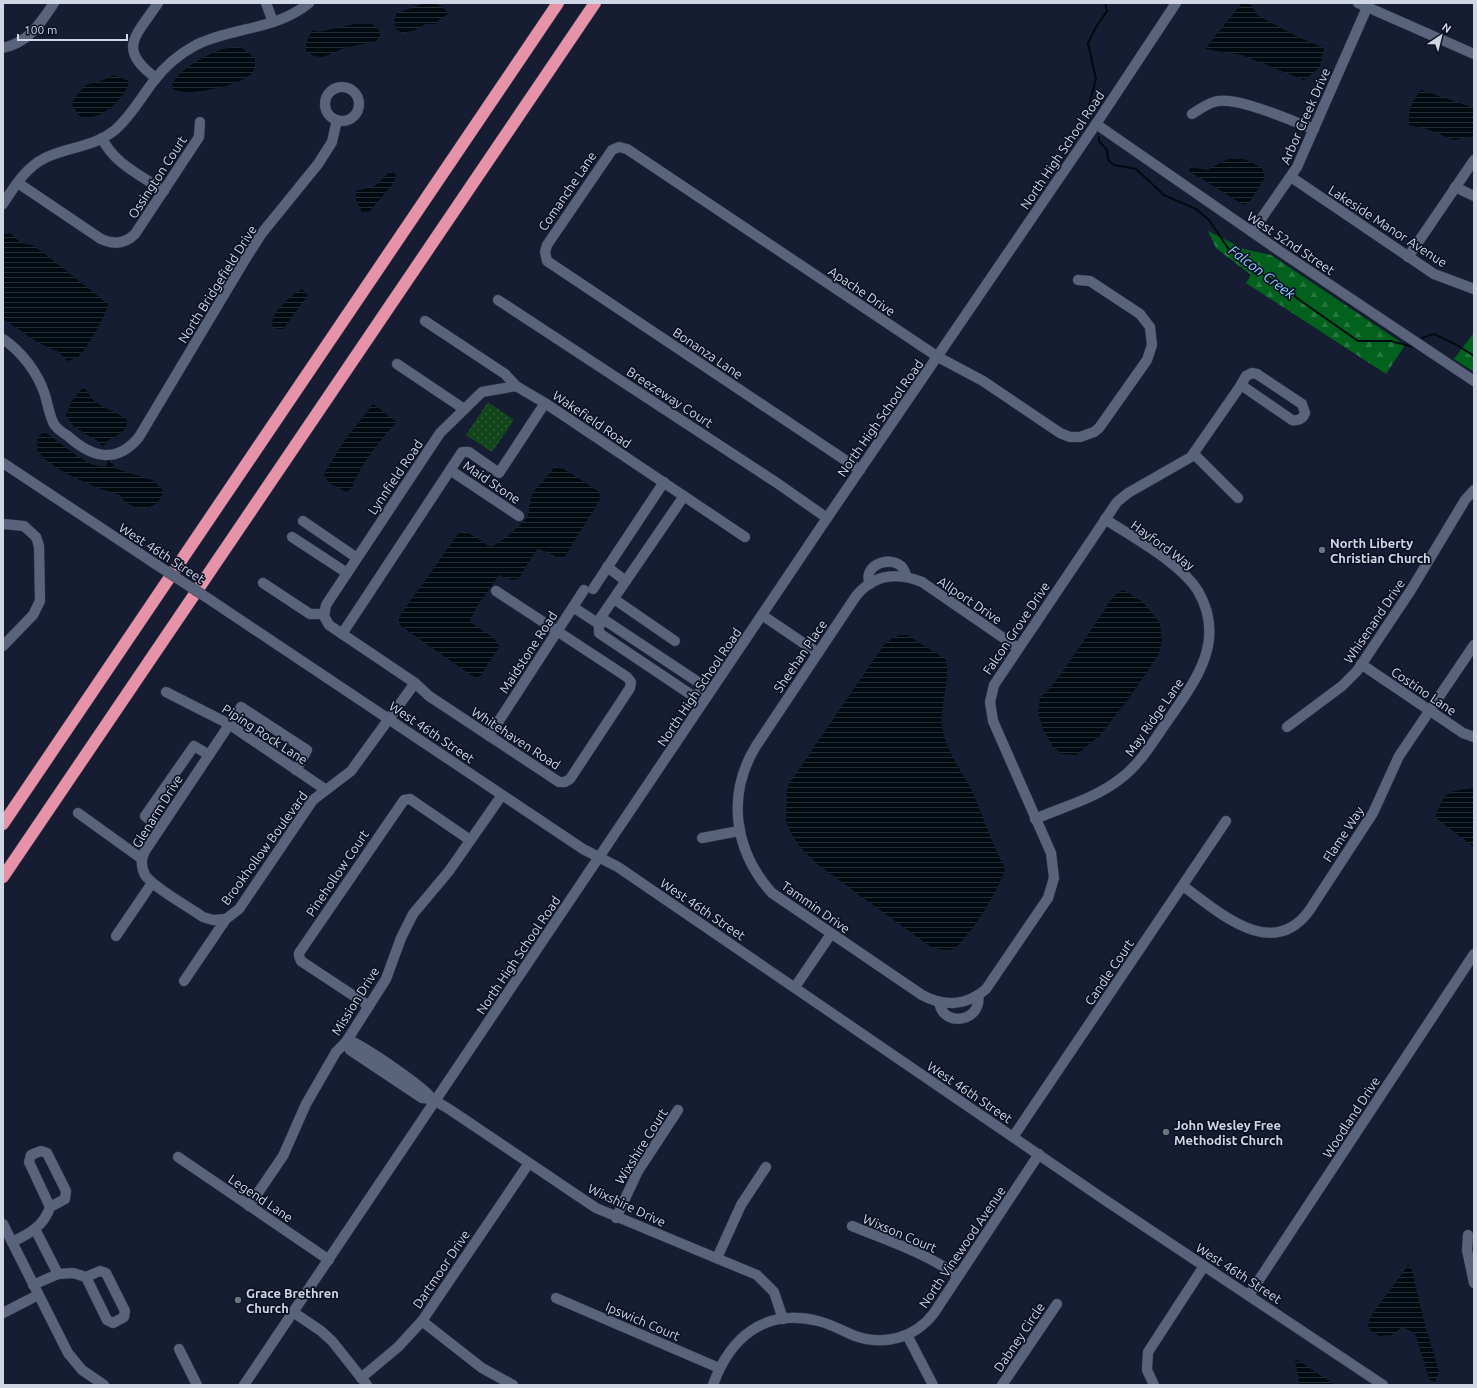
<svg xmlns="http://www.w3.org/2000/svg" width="1477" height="1388" viewBox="0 0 1477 1388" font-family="Ubuntu,sans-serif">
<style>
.forest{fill:url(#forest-firs)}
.park{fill:url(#park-dots)}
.water{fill:url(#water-rules)}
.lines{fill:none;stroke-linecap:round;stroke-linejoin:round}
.stream{stroke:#010a11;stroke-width:2}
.minor-casing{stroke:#343849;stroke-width:11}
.highway-casing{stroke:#343849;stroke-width:13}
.minor{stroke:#5a637c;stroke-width:10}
.highway{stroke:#e693aa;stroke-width:12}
.minor-bridge-casing{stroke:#343849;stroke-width:11;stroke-linecap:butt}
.minor-bridge{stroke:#5a637c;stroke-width:10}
.worship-dot{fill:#6b7280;stroke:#0d1327;stroke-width:1.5}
.labels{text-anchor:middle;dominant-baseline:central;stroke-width:3.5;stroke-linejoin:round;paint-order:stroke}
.street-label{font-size:13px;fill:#d1d6e4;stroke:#0d1327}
.poi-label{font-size:13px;font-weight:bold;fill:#d1d6e4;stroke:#0d1327;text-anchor:start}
.water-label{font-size:14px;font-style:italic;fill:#8ad3ff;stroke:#0d1327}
</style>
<defs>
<pattern id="forest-firs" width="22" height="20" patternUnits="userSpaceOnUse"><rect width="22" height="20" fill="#01611d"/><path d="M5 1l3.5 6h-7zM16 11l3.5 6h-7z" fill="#25773e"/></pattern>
<pattern id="park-dots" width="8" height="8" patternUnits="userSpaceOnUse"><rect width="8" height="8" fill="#13451b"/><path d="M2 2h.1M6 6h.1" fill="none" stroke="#345f3c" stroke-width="1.8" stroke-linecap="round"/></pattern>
<pattern id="water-rules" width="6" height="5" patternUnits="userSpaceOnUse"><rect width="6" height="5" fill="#010a11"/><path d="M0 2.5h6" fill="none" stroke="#252d34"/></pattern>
</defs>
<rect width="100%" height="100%" fill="#161c31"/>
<g class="forest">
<path d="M1208,231l36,18 27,6 134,90 -19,29 -140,-91 5,-8 -35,-27z"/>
<path d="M1474,333v39l-20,-13z"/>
</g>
<path class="park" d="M488,402l26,18 -22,32 -26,-17z"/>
<g class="water">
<path d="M425,3c9,0 20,2 23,11l-9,6 -3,4h-11l-10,6 -12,3 -7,-4 -2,-8 3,-8z"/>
<path d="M1242,3l9,2 6,10 43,23 24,10 -4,19 -16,13 -62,-25 -37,-6z"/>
<path d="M355,24h17l7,6 1,6 -4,5 -32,7 -21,9 -9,-1 -8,-5v-7l6,-14 6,2z"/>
<path d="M241,47l14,12c0,6 0,11 -4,15 -10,11 -65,24 -78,15l-1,-5c9,-16 39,-33 56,-36 4,-1 9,0 13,-1z"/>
<path d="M114,75l15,6c-2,17 -32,43 -49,35l-8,-11 3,-8 11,-12 15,-4z"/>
<path d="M1421,90l53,18v28l-20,4 -27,-11 -18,-4c-1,-16 3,-24 12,-35z"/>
<path d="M1228,159h16l18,9 3,9 -14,23 -7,5 -55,-34 1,-4 17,3z"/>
<path d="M390,172l6,2 -2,8 -24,29 -8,1 -6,-12v-9l19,-5z"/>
<path d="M10,233l11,10 11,2 13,9 63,50c0,9 -22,45 -29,52 -3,2 -7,3 -11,5l-9,-9 -18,-8 -38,-25v-84z"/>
<path d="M302,289l6,6 -25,34h-6l-4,-2c-6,-13 20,-32 29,-38z"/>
<path d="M82,389h4c8,20 26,18 41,31 2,11 -12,16 -20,21l-2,4 -3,1c-8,-12 -27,-12 -36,-31l6,-14z"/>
<path d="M373,404l24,18c-13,12 -41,49 -45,66l-6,4 -18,-10 -4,-8 21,-34z"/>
<path d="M44,432c15,8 46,40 63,34v-3l5,-1 2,6 38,12 11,10c-2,23 -34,23 -43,5 -20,-5 -73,-27 -83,-45l1,-13z"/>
<path d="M559,466l39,25 3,7 -36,58 -6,2 -19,-9h-3l-19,30 -6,1 -13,-5 -20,28 -9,17c7,10 26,15 29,27l-18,28 -3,3 -7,-3 -70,-49 -2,-3v-6l59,-83 8,-3 24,16c6,0 35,-25 38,-31 2,-6 1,-15 4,-21 6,-9 15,-18 22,-27z"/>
<path d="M1123,590l20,12 17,21 2,18 -3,13 -32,47 -27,34 -24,20 -13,-1 -10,-7 -10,-18 -5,-18 2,-13c20,-17 45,-60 61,-83 6,-9 11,-20 22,-25z"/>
<path d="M900,635h7l38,24c7,16 -6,48 -3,69 4,23 19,42 29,61 12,26 20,54 34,79 -2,15 -39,76 -52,81 -8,2 -15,0 -22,-2l-114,-83 -17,-17 -9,-14 -5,-12 1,-34 96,-141 8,-7z"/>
<path d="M1474,788v59l-39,-30c11,-27 12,-25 39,-29z"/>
<path d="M1408,1265l4,5 11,48 16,54 -4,10 -6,-3 -14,-46 -13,-6 -10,8 -13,1 -9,-6 -2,-5 2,-7z"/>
<path d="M1295,1360l4,1 36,24h-35z"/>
</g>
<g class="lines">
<g class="stream">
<path d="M1090,119l-1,-15 7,-25 -8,-36 8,-16 11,-16 -2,-8"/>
<path d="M1099,137v4l8,9 1,10 6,5 22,4 28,26 32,14 13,11 21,31 128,90h33l22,6"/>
<path d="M1422,338l12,-4 23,11 17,11"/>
<path d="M108,460l1,3"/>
</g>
<g class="minor-casing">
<g id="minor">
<path d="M266,3l7,19"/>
<path d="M1358,3l116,51"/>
<path d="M3,48c26,-6 37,-24 51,-45"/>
<path d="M156,78c-40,-29 -20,-42 2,-75"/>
<circle cx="342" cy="104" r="17"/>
<path d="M1192,114c7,-4 14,-10 22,-12 22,-7 77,19 100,27"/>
<path d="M1096,124l185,128 193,129"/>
<path d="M102,138c11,25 40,38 62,53"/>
<path d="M1291,177l143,97 40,15"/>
<path d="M18,183l83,56c13,6 24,5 34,-5l64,-97 1,-15"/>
<path d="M1455,187l19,9"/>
<path d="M3,204c11,-17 23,-37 42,-46 24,-12 48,-10 70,-28 16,-14 25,-31 38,-48 11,-15 26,-28 43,-37 36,-18 81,-15 113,-42"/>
<path d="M1252,232l45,-65 72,-164"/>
<path d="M1408,257l66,-97"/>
<path d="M498,300l279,183 50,35"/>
<path d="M425,321l80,53 11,12 29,17 200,134"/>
<path d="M3,339c19,13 35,34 42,56 3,10 4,20 9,29 3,5 9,9 14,12 23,21 48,29 71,1l107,-179 16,-25 56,-69 14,-22 5,-22"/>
<path d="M397,364l67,45"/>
<path d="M1252,373l5,1 45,30 3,9c-2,6 -7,8 -13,7l-51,-35 5,-9z"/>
<path d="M1194,454l44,44"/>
<path d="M3,463l154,102"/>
<path d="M450,470l69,46"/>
<path d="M860,470l-313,-209 -2,-9 2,-7 65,-95 7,-3 8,2 311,208 45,24 77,52 10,4h10l14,-5 5,-4 48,-68 5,-15 -2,-18 -10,-13 -50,-33 -12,-1"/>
<path d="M303,521l54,37"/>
<path d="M3,524l21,2 12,11 3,9 1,55 -7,14 -30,31"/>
<path d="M292,537l55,36"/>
<path d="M607,567l19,14"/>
<path d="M263,583l47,31h14"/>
<path d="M870,584c-10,-22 32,-33 36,-8"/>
<path d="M593,589l71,-107"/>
<path d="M496,591l131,86 4,5 -1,6 -60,91 -5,3h-6l-130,-86 -14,-13 -86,-58 -5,-9 2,-11 114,-172 42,-41 34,-6"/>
<path d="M614,599l61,42"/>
<path d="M212,601l371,248 35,18 484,331 281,187"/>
<path d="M573,607l26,17"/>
<path d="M762,615l56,38"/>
<path d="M597,623l87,-127"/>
<path d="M599,624v9l94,63 8,-4"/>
<path d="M599,624l7,-3 95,63v8"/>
<path d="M342,634l120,-182h7l30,21 46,-70"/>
<path d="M1018,648l-96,-66c-25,-10 -48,-8 -66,14l-100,150c-30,49 -22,105 16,147l150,102c22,12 45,11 64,-6l62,-91 6,-20 -3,-25 -58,-132 -3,-19 4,-17 123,-183 11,-9 63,-36 50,-72"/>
<path d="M1361,664l102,69 11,4"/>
<path d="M166,692l63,32 97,66"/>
<path d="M1287,727l55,-41 15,-15 54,-81 54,-90 9,-10"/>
<path d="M489,736l95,-146"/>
<path d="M78,813l64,46"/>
<path d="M1035,819c28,-12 61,-21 85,-40 19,-14 31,-34 44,-53 29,-42 64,-83 34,-135 -17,-28 -66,-54 -93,-72"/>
<path d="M160,828l-15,-12 49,-70 15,9"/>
<path d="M702,838l37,-7"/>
<path d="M1183,886c35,25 88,76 126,25l64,-98 26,-57 75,-111"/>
<path d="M226,919l-13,1 -10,-3c-14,-10 -49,-29 -58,-42 -4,-8 -4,-17 0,-24l96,-144 66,43 -11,20"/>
<path d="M116,936l36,-53"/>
<path d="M184,981l42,-62 13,-10 74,-109 38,-29 64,-88"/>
<path d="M795,987l36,-53"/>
<path d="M939,1002c4,27 44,19 39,-7"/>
<path d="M369,1006l-68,-45 -2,-5v-3l105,-153 6,-1 60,41"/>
<path d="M346,1042l4,8 72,48 10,1 17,10 147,99 161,67 17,17 9,27"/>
<path d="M346,1042c3,0 7,0 9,1 15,8 70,44 77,56"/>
<path d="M1013,1137l213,-316"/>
<path d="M41,1151l6,2 19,38 -1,8 -15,8 -21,-45 2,-7z"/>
<path d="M178,1157l151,103"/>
<path d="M249,1206l34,-50 23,-52 30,-52 10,-10 40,-63 15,-41 12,-24 36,-43 53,-76"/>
<path d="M616,1218l22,-47 40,-61"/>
<path d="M3,1224l65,129 14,17 22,15"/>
<path d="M852,1226c37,15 74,27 106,50"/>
<path d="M35,1229l23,45 15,-1 13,4"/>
<path d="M1468,1235l-1,15 7,33"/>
<path d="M12,1242c17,-8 32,-16 38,-35"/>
<path d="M717,1258l24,-53 25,-38"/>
<path d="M100,1271l6,2 19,38 -1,6 -11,6 -6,-3 -21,-43z"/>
<path d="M33,1285l25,-11"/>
<path d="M1249,1295l225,-341"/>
<path d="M556,1298l163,70"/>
<path d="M293,1312l28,19 11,10 35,44"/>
<path d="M3,1313l35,-18"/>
<path d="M422,1321l60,47 31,17"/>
<path d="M907,1335l26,50"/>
<path d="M179,1349l18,36"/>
<path d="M361,1378l37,-31 24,-26 107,-158"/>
<path d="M244,1385l583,-867 269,-394 80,-121"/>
<path d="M713,1385c17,-48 52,-77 105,-64 13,3 25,10 37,15 30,10 60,2 79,-23l105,-159"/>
<path d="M1002,1385l55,-81"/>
<path d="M1154,1385l-7,-15 1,-18 56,-86"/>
</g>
</g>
<g class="highway-casing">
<g id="highway">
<path d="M3,824l555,-821"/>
<path d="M3,877l592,-874"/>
</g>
</g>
<use href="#minor" class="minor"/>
<use href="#highway" class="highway"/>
<g class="minor-bridge-casing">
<path id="minor-bridge" d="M157,565l55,36"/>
</g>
<use href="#minor-bridge" class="minor-bridge"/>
</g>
<g class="worship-dot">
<circle cx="1322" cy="550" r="4"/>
<circle cx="1166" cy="1132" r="4"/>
<circle cx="238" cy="1300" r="4"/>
</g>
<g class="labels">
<g class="street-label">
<text transform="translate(1305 116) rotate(-66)">Arbor Creek Drive</text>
<text transform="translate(1062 150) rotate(-56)">North High School Road</text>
<text transform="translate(157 177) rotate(-57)">Ossington Court</text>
<text transform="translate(567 191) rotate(-56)">Comanche Lane</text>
<text transform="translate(1388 226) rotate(33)">Lakeside Manor Avenue</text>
<text transform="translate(1291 243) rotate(34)">West 52nd Street</text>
<text transform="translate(217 284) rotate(-58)">North Bridgefield Drive</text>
<text transform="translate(862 291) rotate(34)">Apache Drive</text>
<text transform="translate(708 353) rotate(34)">Bonanza Lane</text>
<text transform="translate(670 397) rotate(33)">Breezeway Court</text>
<text transform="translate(880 418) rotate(-55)">North High School Road</text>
<text transform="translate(592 419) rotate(34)">Wakefield Road</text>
<text transform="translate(395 477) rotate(-56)">Lynnfield Road</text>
<text transform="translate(492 482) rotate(34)">Maid Stone</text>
<text transform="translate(1163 545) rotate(36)">Hayford Way</text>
<text transform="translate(162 553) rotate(33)">West 46th Street</text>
<text transform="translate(970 600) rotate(34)">Allport Drive</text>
<text transform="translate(1374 621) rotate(-56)">Whisenand Drive</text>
<text transform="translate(1016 628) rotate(-56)">Falcon Grove Drive</text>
<text transform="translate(528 652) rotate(-57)">Maidstone Road</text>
<text transform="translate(800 656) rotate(-56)">Sheehan Place</text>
<text transform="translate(699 687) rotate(-56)">North High School Road</text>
<text transform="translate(1424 691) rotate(34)">Costino Lane</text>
<text transform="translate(1154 717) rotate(-55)">May Ridge Lane</text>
<text transform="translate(432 732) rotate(34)">West 46th Street</text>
<text transform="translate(265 734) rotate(33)">Piping Rock Lane</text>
<text transform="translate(516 738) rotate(33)">Whitehaven Road</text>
<text transform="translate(157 811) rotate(-58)">Glenarm Drive</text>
<text transform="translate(1343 834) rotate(-57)">Flame Way</text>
<text transform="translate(264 848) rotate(-54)">Brookhollow Boulevard</text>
<text transform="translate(337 873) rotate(-56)">Pinehollow Court</text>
<text transform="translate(816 907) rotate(35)">Tammin Drive</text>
<text transform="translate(703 909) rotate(34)">West 46th Street</text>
<text transform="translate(518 955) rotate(-56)">North High School Road</text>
<text transform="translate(1109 972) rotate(-56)">Candle Court</text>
<text transform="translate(355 1001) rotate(-58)">Mission Drive</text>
<text transform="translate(970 1092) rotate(34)">West 46th Street</text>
<text transform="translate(1351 1117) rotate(-57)">Woodland Drive</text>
<text transform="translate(641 1146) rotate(-58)">Wixshire Court</text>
<text transform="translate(261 1198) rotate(34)">Legend Lane</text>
<text transform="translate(627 1205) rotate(25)">Wixshire Drive</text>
<text transform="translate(900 1233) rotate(23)">Wixson Court</text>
<text transform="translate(962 1247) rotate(-56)">North Vinewood Avenue</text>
<text transform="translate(441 1269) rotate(-56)">Dartmoor Drive</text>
<text transform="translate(1239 1273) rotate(33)">West 46th Street</text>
<text transform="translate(643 1321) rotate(23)">Ipswich Court</text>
<text transform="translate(1019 1337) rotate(-56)">Dabney Circle</text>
</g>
<g class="poi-label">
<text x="1330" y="543">North Liberty<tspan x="1330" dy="15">Christian Church</tspan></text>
<text x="1174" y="1125">John Wesley Free<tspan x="1174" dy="15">Methodist Church</tspan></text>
<text x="246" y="1293">Grace Brethren<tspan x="246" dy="15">Church</tspan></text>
</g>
<g class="water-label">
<text transform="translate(1262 272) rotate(37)">Falcon Creek</text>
</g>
</g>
<rect width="1477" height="1388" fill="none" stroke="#d1d6e4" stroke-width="8"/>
<g transform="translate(1441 36) rotate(35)" stroke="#0d1327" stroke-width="3" paint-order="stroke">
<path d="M0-3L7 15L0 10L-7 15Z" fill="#d1d6e4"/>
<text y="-6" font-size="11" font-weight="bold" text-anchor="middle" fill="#d1d6e4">N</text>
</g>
<path d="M18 34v6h109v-6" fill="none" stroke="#d1d6e4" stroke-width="2"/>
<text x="24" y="34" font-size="12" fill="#d1d6e4" stroke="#0d1327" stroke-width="3" paint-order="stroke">100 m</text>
</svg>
